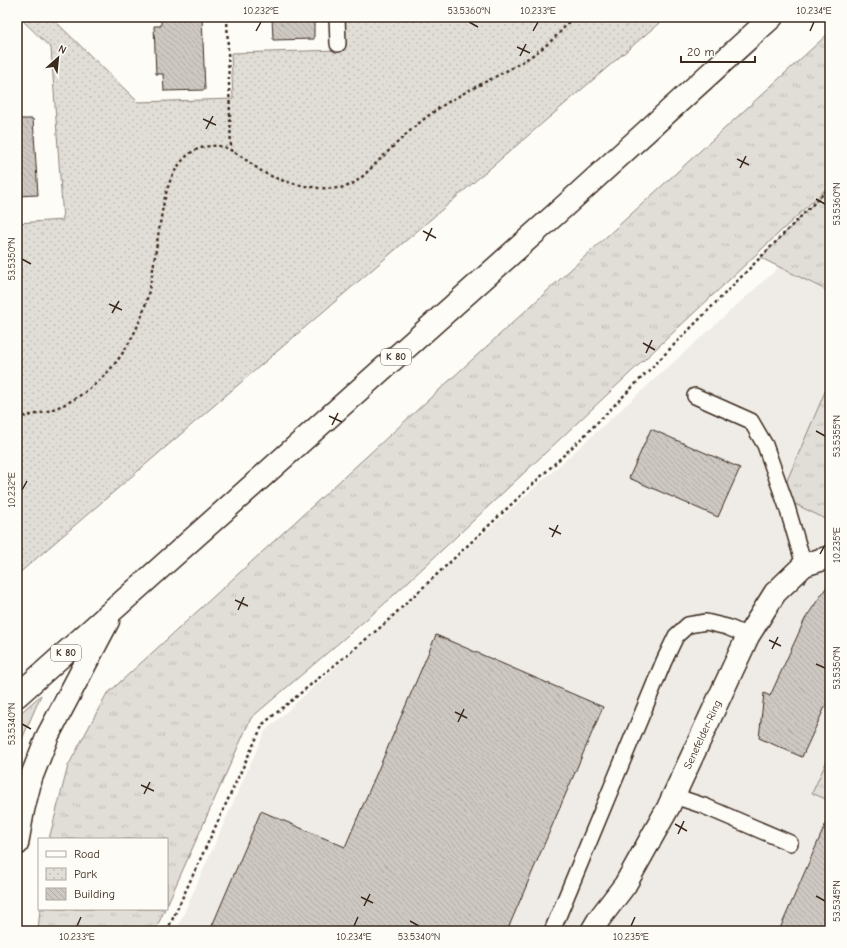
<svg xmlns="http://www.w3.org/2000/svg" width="847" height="948" viewBox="0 0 847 948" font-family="'Comic Neue',sans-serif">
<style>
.built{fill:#efece7}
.grass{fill:url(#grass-tufts);stroke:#8e847a}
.park{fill:url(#park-dots);stroke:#8e847a}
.building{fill:url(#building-back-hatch);stroke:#3b2a1e}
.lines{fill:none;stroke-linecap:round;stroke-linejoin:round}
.lane-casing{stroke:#3b2a1e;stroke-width:18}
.street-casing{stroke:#3b2a1e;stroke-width:25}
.highway-casing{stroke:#3b2a1e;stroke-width:25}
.path{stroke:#3b2a1e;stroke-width:2.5;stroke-dasharray:3 3;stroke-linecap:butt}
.lane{stroke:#fdfcf7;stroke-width:15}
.street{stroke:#fdfcf7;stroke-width:22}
.highway{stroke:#fdfcf7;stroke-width:22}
.ticks{fill:none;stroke:#3b2a1e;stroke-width:1.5}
.labels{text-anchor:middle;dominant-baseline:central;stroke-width:3.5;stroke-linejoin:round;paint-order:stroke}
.shield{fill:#fdfcf7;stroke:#75695f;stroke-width:1}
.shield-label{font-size:10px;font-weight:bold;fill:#3b2a1e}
.street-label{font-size:11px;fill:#3b2a1e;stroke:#fdfcf7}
.neatline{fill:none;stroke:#3b2a1e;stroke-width:1.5}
.ticks-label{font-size:10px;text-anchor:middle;fill:#3b2a1e}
</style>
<defs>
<pattern id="grass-tufts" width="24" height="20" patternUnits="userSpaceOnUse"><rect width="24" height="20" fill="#e1ded7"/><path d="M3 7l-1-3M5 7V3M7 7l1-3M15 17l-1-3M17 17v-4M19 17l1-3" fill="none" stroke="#c2bfb8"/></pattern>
<pattern id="park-dots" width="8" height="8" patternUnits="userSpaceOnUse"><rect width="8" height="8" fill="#e1ded7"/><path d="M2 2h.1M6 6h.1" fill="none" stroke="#c2bfb8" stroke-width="1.8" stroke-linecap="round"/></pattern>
<pattern id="building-back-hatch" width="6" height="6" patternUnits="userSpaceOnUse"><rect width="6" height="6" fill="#cdc8c2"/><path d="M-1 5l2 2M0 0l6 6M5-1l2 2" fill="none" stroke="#b1aca6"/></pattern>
</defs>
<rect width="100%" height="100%" fill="#fdfcf7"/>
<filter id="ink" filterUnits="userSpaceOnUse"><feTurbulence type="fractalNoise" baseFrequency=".025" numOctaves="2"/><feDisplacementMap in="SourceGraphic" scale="8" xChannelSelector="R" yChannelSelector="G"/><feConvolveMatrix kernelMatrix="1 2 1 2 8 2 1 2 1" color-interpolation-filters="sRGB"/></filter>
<g filter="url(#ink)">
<path class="built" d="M830,221v710h-654l89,-200z"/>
<g class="grass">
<path d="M830,32v153l-405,381 -43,40 -131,112 -84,187v-66h-118l19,-73 38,-71z"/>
<path d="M830,186v106l-69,-34z"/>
<path d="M830,380v141l-50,-24z"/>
<path d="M41,695l-24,56v-35z"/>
<path d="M830,754v47l-18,-8z"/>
<path d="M40,909h125l-10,22h-117z"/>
</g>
<path class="park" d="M19,17h32l87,85 95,-3 -2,-46 111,-3 -1,-33h325l-649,558v-352l46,-3 -12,-172z"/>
<g class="building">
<path d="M161,17h41l3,73 -41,1 -1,-17h-7l-2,-48h7z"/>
<path d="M272,17h42v22l-41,1z"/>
<path d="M17,119h16l5,76 -21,1z"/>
<path d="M651,429l89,39 -22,49 -89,-39z"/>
<path d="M830,582v114l-28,61 -43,-19 5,-45 6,3 35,-77z"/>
<path d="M436,635l167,72 -96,224h-283l-12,-5 49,-115 84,36z"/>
<path d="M830,814v117h-51z"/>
</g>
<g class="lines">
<g class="lane-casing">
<g id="lane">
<path d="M337,17l1,27"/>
<path d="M695,396l56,25 14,24 22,62 17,58"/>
<path d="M674,796l30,10 86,37"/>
<path d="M552,931l112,-270 12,-25 12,-11 18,-3 21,5 21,9"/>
</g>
</g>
<g class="street-casing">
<g id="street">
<path id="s1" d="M592,931l7,-12 26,-34 43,-77 80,-172 27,-43 29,-28 26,-8"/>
</g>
</g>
<g class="highway-casing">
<g id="highway">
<path d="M17,696l540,-483 215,-196"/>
<path d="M17,844l6,-34 8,-32 17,-43 60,-114"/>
</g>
</g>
<g class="path">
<path d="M227,17l4,133"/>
<path d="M17,417c66,-5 114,-57 130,-118 5,-21 8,-42 11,-63 5,-28 7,-61 30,-81 8,-7 20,-10 31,-9 14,2 31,18 44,26 18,11 60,20 82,15 7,-2 12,-6 18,-11 25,-24 50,-51 79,-70 43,-28 100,-44 130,-89"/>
<path d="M167,931l96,-207 119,-98 201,-189 247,-250"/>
</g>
<use href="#lane" class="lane"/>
<use href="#street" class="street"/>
<use href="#highway" class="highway"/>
</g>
</g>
<path class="ticks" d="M469,22l9,5M256,31l5,-9M533,31l5,-9M810,31l4,-9M517,47l13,6M520,56l6,-12M203,119l13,6M206,129l7,-13M737,159l12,6M740,168l6,-12M816,199l9,5M423,231l13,7M426,241l6,-13M22,259l9,5M109,304l13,6M112,313l7,-12M643,343l12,7M646,353l6,-13M329,416l13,6M332,425l6,-12M816,431l9,5M22,490l5,-9M549,528l12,6M552,537l6,-12M820,554l5,-9M235,600l13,6M238,610l6,-13M769,640l12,6M772,649l6,-12M816,664l9,4M455,712l12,6M458,722l6,-13M22,724l9,5M141,785l13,6M144,794l6,-12M675,824l12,7M678,834l6,-13M816,896l9,5M361,897l12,6M364,906l6,-12M410,921l9,5M77,926l4,-9M354,926l4,-9M631,926l4,-9"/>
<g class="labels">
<g class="shield">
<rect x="381" y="349" width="30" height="16" rx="3"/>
<rect x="51" y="645" width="30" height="16" rx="3"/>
</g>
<g class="shield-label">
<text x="396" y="357">K 80</text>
<text x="66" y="653">K 80</text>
</g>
<g class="street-label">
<text stroke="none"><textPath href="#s1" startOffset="226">Senefelder-Ring</textPath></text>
</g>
</g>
<rect width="847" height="948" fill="none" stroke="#fdfcf7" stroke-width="44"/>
<rect x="38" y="838" width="130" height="72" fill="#fdfcf7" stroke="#afa8a0"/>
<rect x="46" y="851" width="20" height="6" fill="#fdfcf7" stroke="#afa8a0"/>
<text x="74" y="858" font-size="12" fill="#3b2a1e">Road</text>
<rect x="46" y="868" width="20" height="12" fill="url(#park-dots)" stroke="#afa8a0"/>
<text x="74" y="878" font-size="12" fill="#3b2a1e">Park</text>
<rect x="46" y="888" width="20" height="12" fill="url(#building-back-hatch)" stroke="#afa8a0"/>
<text x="74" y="898" font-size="12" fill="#3b2a1e">Building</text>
<g transform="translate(58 58) rotate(27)" stroke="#fdfcf7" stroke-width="3" paint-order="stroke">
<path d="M0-3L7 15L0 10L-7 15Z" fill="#3b2a1e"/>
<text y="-6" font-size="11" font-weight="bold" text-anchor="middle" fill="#3b2a1e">N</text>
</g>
<path d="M681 56v6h74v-6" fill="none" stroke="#3b2a1e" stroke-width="2"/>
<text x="687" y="56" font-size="12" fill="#3b2a1e" stroke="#fdfcf7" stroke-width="3" paint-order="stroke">20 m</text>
<rect x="22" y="22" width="803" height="904" class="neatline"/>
<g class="ticks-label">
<text x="261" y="14">10.232°E</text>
<text x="469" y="14">53.5360°N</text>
<text x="538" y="14">10.233°E</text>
<text x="814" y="14">10.234°E</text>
<text transform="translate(836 204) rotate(-90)" y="4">53.5360°N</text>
<text transform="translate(11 259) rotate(-90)" y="4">53.5350°N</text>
<text transform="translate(836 436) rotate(-90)" y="4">53.5355°N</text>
<text transform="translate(11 490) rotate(-90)" y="4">10.232°E</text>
<text transform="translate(836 545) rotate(-90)" y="4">10.235°E</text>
<text transform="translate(836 668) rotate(-90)" y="4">53.5350°N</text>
<text transform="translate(11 724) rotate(-90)" y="4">53.5340°N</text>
<text transform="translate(836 901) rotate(-90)" y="4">53.5345°N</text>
<text x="77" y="940">10.233°E</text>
<text x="354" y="940">10.234°E</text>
<text x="419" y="940">53.5340°N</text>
<text x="631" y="940">10.235°E</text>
</g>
</svg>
